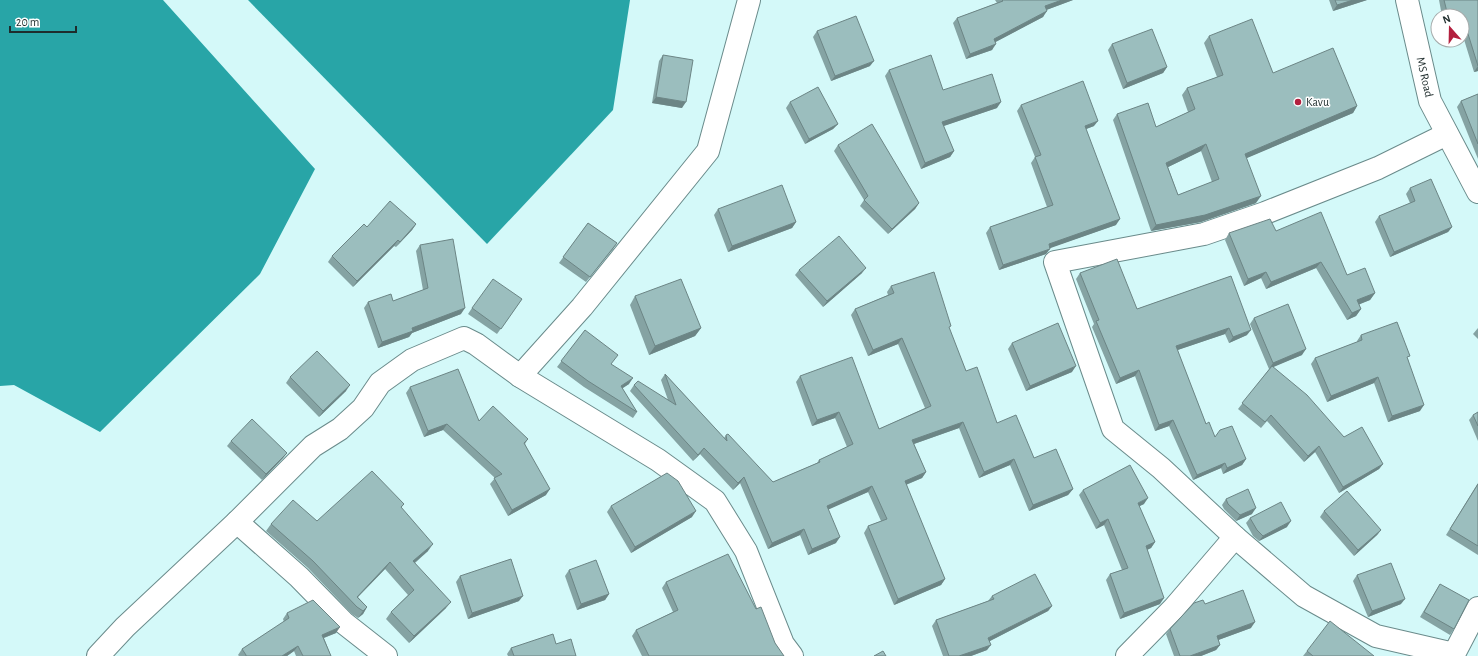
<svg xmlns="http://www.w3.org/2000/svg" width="1478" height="656" viewBox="0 0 1478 656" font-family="'Alegreya Sans',sans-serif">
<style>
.water{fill:#28a5a7}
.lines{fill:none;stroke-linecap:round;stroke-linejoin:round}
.street-casing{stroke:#6a8b8b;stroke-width:24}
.secondary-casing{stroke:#6a8b8b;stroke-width:24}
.street{stroke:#fff;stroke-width:22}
.secondary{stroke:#fff;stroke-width:22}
.wall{fill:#85a3a3;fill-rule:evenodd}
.shaded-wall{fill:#6c8585}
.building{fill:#9bbebe;stroke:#6c8585;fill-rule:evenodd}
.poi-dot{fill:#b3203e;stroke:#fff;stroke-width:1.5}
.labels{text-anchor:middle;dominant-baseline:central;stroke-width:3;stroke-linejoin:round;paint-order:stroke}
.street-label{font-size:12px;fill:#1e2c2c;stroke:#fff}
.poi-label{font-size:12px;fill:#1e2c2c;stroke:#fff;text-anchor:start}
</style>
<rect width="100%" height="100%" fill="#d4f9f9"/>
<g class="water">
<path d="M0,0h163l152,169 -55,105 -160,158 -86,-47 -14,1z"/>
<path d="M248,0h382l-17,110 -126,134z"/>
</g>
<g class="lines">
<g class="street-casing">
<g id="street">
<path d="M1407,0l23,101 48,91"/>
<path d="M1447,134l-69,34 -113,45 -61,21 -149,28 58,167 48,39 74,69 69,59 72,40 78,18"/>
<path d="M237,522l62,55 45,46 42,33"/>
<path d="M98,656l27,-29 112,-105 76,-76 27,-17 23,-21 17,-25 32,-23 52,-22 12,6 44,32"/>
<path d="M1127,656l47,-48 61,-71"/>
<path d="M1453,656l25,-48"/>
</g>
</g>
<g class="secondary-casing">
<path id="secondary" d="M749,0l-41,151 -126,156 -62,69 138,84 57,41 31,50 37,93 9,12"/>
</g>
<use href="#street" class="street"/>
<use href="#secondary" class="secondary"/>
</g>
<g class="wall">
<path d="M995,0h78l-27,10 -3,7 -48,25 -3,8 -26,9 -13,-36 4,-5 40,-15z"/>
<path d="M1329,0h38l-34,11z"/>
<path d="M1439,0h39v71l-4,1 -12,-39v-17h-20z"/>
<path d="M817,31l53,35 -39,15 -18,-44z"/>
<path d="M1209,36l64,37 84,33 -4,7 -107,45 10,45 -55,19 -50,9 -38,-111 4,-6 39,13 32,-15 -6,-17 5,-7 30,-11 -13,-34zM1201,151l11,31 -34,13 -10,-28z"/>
<path d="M1112,44l55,23 -4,6 -40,16 -15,-39z"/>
<path d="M663,55l19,53 -30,-5 7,-42z"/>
<path d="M889,70l54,20 54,18 -54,18 11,25 -4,6 -29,12 -36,-93z"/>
<path d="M1478,94v65l-21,-52 4,-6z"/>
<path d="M790,102l48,22 -5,5 -28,15 -19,-36z"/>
<path d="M1021,105l73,21 -8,3 30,96 -67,23 -3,6 -47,16 -13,-37 4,-6 57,-20 -16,-44 4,-6 -18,-46z"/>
<path d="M838,145l81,58 -4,6 -27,25 -28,-28 4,-6 -30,-49z"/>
<path d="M1410,188l42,39 -4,5 -58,25 -15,-35 4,-6 31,-13 -4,-9z"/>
<path d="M718,209l78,13 -4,6 -64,24 -14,-37z"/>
<path d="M588,223l29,20 -31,39 -27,-19z"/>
<path d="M416,224l-4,6 -16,17 -2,-1 -41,41 -25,-25 4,-6 35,-29z"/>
<path d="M1276,231l71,44 28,18 -5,7 -11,4 2,5 -5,7 -9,4 -31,-52 -50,21 -5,-11 -17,8 -19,-46 4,-7z"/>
<path d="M420,245l41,69 -49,19 -3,4 -31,11 -14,-40 4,-6 25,-1 30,-11 -7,-39z"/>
<path d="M799,270l63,3 -39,34 -28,-32z"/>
<path d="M1080,273l57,36 94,-33 16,59 -18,8 -4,-9 -48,16 29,74 9,13 31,22 -4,6 -19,9 -2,-6 -28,12 -24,-54 -14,5 -20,-55 -19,8 -24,-57 2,-3 -18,-45z"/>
<path d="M891,286l58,43 17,42 31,52 37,35 39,31 -5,6 -39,16 -19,-46 -31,13 -20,-50 -45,16 12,28 -4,6 -16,7 39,94 -4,6 -47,20 -30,-72 4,-7 13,-5 -13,-29 -40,17 8,34 -28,12 -8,-20 -32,14 -28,-66 -7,7 -33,-36 -7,7 -63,-70 4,-6 34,15 -7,-20 4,-6 59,64 2,-3 47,47 44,-19 2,-3 28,-13 -12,-29 -23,8 -16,-44 4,-6 79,53 46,-21 -27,-64 -30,12 -17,-41 4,-6 33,-14 -1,-3z"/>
<path d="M635,296l66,32 -6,8 -46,19 -19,-50z"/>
<path d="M522,299l-25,35 -29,-20 4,-6z"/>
<path d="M1254,318l48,37 -30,12 72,70 39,27 -4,5 -40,24 -24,-41 -11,10 -37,-41 -6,7 -23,-19 32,-41 -1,1 -19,-45z"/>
<path d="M1478,328v11l-5,-5z"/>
<path d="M585,330l26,34 18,20 -7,4 15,24 -4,6 -49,-31 -27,-20z"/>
<path d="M1361,335l47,24 12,52 -32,11 -14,-39 -47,19 -16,-38 4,-6 42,-16v-1z"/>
<path d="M1012,343l60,29 -46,19 -18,-42z"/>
<path d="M290,377l56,14 -27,26 -33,-34z"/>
<path d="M410,387l69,34 49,18 -3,5 21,51 -38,21 -18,-32 5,-6 -52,-48 -19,7 -18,-44z"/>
<path d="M1478,412v29l-9,-21 4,-5z"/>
<path d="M231,441l56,12 -4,5 -21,22 -35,-34z"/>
<path d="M1478,483v72l-32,-20z"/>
<path d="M1083,490l61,14 -5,2 16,36 -4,6 -4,2 13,54 -40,15 -14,-39 4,-6 12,-4 -18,-45 -8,4 -17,-34z"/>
<path d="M1226,499l26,15 -16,7 -12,-12 -2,-4z"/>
<path d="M404,504l-3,4 27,43 -13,12 31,45 -37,35 -23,-24 5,-7 17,-17 -23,-26 -27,28 9,10 -4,7 -5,4 -6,-4 -44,-46 -42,-37 5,-7 46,-3z"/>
<path d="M611,506l81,11 -61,36 -24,-41z"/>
<path d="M1324,511l57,19 -4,5 -23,21 -34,-39z"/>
<path d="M1250,518l37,9 -28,14 -6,-5 -7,-13z"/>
<path d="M569,570l40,24 -4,6 -28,10 -12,-34z"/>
<path d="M1357,575l44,29 -33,13 -15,-36z"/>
<path d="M460,576l59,25 -51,18 -12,-37z"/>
<path d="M666,582l90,27 19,34 9,13h-142l-10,-20 4,-6 37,-18 -11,-24z"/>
<path d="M1440,584l14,45 -4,6 -30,-18z"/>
<path d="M992,596l60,10 -4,5 -58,30 -3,9 -16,6h-28l-11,-30 4,-6 52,-19z"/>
<path d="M1205,604l46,24 -33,12 2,5 -4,5 -15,6h-27l-8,-22 4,-5z"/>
<path d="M287,613l49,20 -12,5 7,18h-35l-2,-5 -7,5h-48l-1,-1 4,-6 42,-27 -1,-3z"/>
<path d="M556,644l20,12h-68l-1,-2 4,-6z"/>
<path d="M1307,651l67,5h-71z"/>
</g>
<g class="shaded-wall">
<path d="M1062,0h11l-32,12 4,-6z"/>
<path d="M1353,0h14l-34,11 4,-6z"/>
<path d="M1047,11l-4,6 -53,28 4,-6z"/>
<path d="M996,44l-4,6 -26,9 4,-5z"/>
<path d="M874,61l-4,5 -39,15 4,-5z"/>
<path d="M1478,66v5l-4,1z"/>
<path d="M1167,67l-4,6 -40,16 4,-6z"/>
<path d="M656,97l30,5 -4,6 -30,-5z"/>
<path d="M1001,102l-4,6 -59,20 4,-6z"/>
<path d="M1357,106l-4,7 -113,48 5,-7z"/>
<path d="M1098,121l-4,5 -13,5 4,-5z"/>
<path d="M838,124l-5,5 -28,15 4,-5z"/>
<path d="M1206,144l-5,7 -39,19 4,-7z"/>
<path d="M954,151l-4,6 -29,12 4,-6z"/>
<path d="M1261,196l-5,7 -55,19 -50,9 5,-6z"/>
<path d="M919,203l-4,6 -27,25 4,-5z"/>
<path d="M1120,219l-4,6 -71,25 4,-6z"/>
<path d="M796,222l-4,6 -64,24 4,-6z"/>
<path d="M416,224l-4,6 -16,17 4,-5z"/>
<path d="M1452,227l-4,5 -58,25 4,-5z"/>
<path d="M398,240l-4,6 -41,41 4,-6z"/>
<path d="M617,243l-4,6 -27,33 4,-5z"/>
<path d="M1050,249l-4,5 -47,16 4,-5z"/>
<path d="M1321,262l-5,6 -50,21 5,-7z"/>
<path d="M866,268l-4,5 -39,34 4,-6z"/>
<path d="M1266,272l-5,6 -17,8 4,-7z"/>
<path d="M1375,293l-5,7 -17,7 4,-7z"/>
<path d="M465,308l-4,6 -49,19 -3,4 -31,11 4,-6 30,-14z"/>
<path d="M1361,309l-5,7 -9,4 5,-7z"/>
<path d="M701,328l-6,8 -46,19 6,-9z"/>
<path d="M1229,328l-4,6 -53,18 4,-6z"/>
<path d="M1251,330l-4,5 -18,8 4,-6z"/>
<path d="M902,338l-4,6 -30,12 5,-6z"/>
<path d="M1306,349l-4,6 -33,14 4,-6z"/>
<path d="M1076,366l-4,6 -46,19 4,-5z"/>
<path d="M1139,370l-4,6 -19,8 4,-6z"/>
<path d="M1378,377l-4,6 -47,19 4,-6z"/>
<path d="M633,378l-4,6 -12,8 4,-6z"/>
<path d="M350,385l-4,6 -27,26 4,-6z"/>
<path d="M1424,405l-4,6 -32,11 4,-6z"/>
<path d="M839,412l-4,6 -23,8 5,-6z"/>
<path d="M1173,420l-4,6 -14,5 4,-6z"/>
<path d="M963,422l-4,6 -51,18 4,-6z"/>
<path d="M447,424l-4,6 -19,7 4,-6z"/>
<path d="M1319,446l-4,6 -11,10 4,-6z"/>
<path d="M704,448l-4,6 -7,7 5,-6z"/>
<path d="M287,453l-4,5 -21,22 4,-6z"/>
<path d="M1014,459l-4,6 -31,13 5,-6z"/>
<path d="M1246,459l-4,6 -19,9 4,-6z"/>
<path d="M1225,463l-4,5 -28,12 4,-5z"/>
<path d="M1383,464l-4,5 -40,24 4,-6z"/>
<path d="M926,472l-4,6 -22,9 5,-6z"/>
<path d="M744,477l-4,6 -7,7 5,-7z"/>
<path d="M872,486l-4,6 -45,20 4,-6z"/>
<path d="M550,489l-4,6 -38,21 4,-6z"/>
<path d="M1073,489l-5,6 -39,16 4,-6z"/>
<path d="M1148,498l-4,6 -10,5 4,-6z"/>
<path d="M1256,508l-4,6 -16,7 4,-6z"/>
<path d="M696,511l-4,6 -61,36 4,-6z"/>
<path d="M1108,519l-4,6 -8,4 4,-6z"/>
<path d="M1291,521l-4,6 -28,14 4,-5z"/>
<path d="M804,529l-4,6 -32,14 4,-6z"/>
<path d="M1381,530l-4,5 -23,21 4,-6z"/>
<path d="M840,537l-4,6 -28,12 4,-6z"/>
<path d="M1155,542l-4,6 -9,4 4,-6z"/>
<path d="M433,544l-5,7 -20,17 5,-7z"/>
<path d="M390,562l-5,7 -33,34 5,-6z"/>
<path d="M945,579l-4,6 -47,20 4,-6z"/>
<path d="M609,594l-4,6 -28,10 4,-6z"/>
<path d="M523,596l-4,5 -51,18 4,-6z"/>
<path d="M1164,598l-4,6 -40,15 4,-6z"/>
<path d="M1405,599l-4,5 -33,13 4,-6z"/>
<path d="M451,602l-5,6 -37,35 5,-7z"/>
<path d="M1052,606l-4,5 -64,33 4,-6z"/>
<path d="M367,607l-4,7 -5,4 5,-7z"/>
<path d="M1255,622l-4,6 -38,14 4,-6z"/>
<path d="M340,627l-4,6 -18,7 4,-5z"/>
<path d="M991,645l-4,5 -16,6h-12z"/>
<path d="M1220,645l-4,5 -15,6h-11z"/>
<path d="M298,646l-4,5 -7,5h-5z"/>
</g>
<g class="building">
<path d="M1002,0h60l-17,6 2,5 -53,28 2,5 -26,10 -13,-36 46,-17z"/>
<path d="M1335,0h18l-16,5z"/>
<path d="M1444,0h34v66l-14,-45 -2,1v-6h-14z"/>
<path d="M856,16l18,45 -39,15 -18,-45z"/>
<path d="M1252,19l21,54 60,-25 24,58 -112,48 16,42 -56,19 -49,10 -39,-111 31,-11 8,24 39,-18 -8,-21 36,-13 -14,-39zM1206,144l13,35 -41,16 -12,-32z"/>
<path d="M1152,29l15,38 -40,16 -15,-39z"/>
<path d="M663,55l30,5 -7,42 -30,-5z"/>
<path d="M931,55l12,35 49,-16 9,28 -59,20 12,29 -29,12 -36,-93z"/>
<path d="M1083,81l15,40 -13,5 35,93 -71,25 1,5 -47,16 -13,-38 63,-22 -18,-48 6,-2 -20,-50z"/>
<path d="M818,87l20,37 -29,15 -19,-37z"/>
<path d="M1478,94v50l-17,-43z"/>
<path d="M872,124l47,79 -27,26 -28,-29 4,-4 -30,-51z"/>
<path d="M1431,179l21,48 -58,25 -15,-36 36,-15 -5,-13z"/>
<path d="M782,185l14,37 -64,24 -14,-37z"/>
<path d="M390,201l26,23 -16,18 -2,-2 -41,41 -25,-25 32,-32 3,3z"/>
<path d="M1321,212l26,63 18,-7 10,25 -18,7 4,9 -9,4 -31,-51 -50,20 -5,-10 -18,7 -19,-46 41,-14 6,12z"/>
<path d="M588,223l29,20 -27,34 -27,-20z"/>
<path d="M839,236l27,32 -39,33 -28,-31z"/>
<path d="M453,239l12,69 -53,20 1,3 -31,11 -14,-40 23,-8 2,7 35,-13 -8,-43z"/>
<path d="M1117,259l20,50 94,-33 20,54 -18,7 -4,-9 -53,18 30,78 3,-2 6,15 5,-7 12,-4 14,33 -19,9 -2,-5 -28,12 -24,-55 -14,5 -20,-55 -19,8 -24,-57 3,-1 -19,-47z"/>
<path d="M934,272l17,54 -2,1 17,44 11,-4 20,56 19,-8 18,43 22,-9 17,40 -40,16 -19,-46 -30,13 -21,-50 -51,18 14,32 -21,9 40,98 -47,20 -30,-73 19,-7 -15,-33 -45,20 13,31 -28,12 -8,-20 -32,14 -28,-66 -6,6 -34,-35 -6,7 -64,-70 4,-4 38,24 -11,-31 62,67 -1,-6 2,-1 45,48 47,-20 -1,-2 34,-16 -14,-32 -22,8 -17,-44 52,-19 27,72 52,-23 -29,-68 -29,12 -18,-41 39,-16 -3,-7z"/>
<path d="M493,279l29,20 -21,30 -29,-21z"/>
<path d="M681,279l20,49 -46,18 -20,-50z"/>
<path d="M1288,304l18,45 -33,14 -19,-45z"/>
<path d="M1397,322l13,34 -3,1 17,48 -32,11 -14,-39 -47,19 -16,-38 47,-18 -1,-5z"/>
<path d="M1058,323l18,43 -46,20 -18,-43z"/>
<path d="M585,330l33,25 -7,9 22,14 -12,8 16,26 -49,-31 -27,-20z"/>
<path d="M317,351l33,34 -27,26 -33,-34z"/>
<path d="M1272,366l35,29 37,42 18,-10 21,37 -40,23 -24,-41 -11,10 -37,-41 -6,7 -23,-19z"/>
<path d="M458,369l21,52 14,-15 35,33 -4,4 26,46 -38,21 -18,-32 8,-4 -55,-50 -19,7 -18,-44z"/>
<path d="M1478,412v14l-5,-11z"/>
<path d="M252,419l35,34 -21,21 -35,-33z"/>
<path d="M1130,465l18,33 -10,5 17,39 -9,4 18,52 -40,15 -14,-39 18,-6 -20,-49 -8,4 -17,-33z"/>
<path d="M372,471l32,33 -3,3 32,37 -20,17 38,41 -37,34 -23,-24 23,-22 -24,-28 -33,35 10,10 -4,4 -6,-4 -44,-46 -42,-37 22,-24 24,21z"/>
<path d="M667,473l11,8 18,30 -61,36 -24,-41z"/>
<path d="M1478,484v62l-28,-17z"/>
<path d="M1248,489l8,19 -16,7 -12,-11 -2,-5z"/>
<path d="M1347,491l34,39 -23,20 -34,-39z"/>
<path d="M1281,502l10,19 -28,15 -6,-6 -7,-12z"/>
<path d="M728,554l28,55 5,-2 14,36 9,13h-135l-13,-26 42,-20 -12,-28z"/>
<path d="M511,559l12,37 -51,17 -12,-37z"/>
<path d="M596,560l13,34 -28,10 -12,-34z"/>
<path d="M1391,563l14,36 -33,12 -15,-36z"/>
<path d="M1035,574l17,32 -64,32 3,7 -32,11h-10l-13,-36 58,-21 -2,-3z"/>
<path d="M1440,584l29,16 -15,29 -30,-17z"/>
<path d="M1243,590l12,32 -38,14 3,9 -30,11h-10l-10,-27 24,-26 9,-3 2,4z"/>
<path d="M313,600l27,27 -18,8 9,21h-28l-5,-10 -16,10h-36v-1l-4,-6 47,-31 -2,-5z"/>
<path d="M1330,621l44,35h-61l-6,-5z"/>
<path d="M553,634l3,10 15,-5 5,17h-62l-3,-8z"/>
<path d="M883,651l3,5h-12z"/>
</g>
<circle class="poi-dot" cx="1298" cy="102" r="4"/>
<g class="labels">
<g class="street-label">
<text transform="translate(1425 77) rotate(77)">MS Road</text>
</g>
<g class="poi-label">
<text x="1306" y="102">Kavu</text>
</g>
</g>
<g transform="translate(1450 28) rotate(340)"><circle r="19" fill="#ffffff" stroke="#a5abab"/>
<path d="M0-3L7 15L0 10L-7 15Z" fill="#b3203e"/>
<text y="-6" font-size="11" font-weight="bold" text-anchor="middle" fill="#1e2c2c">N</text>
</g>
<path d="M10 26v6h66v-6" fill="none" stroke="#1e2c2c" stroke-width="2"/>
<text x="16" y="26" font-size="12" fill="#1e2c2c" stroke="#ffffff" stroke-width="3" paint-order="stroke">20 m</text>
</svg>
